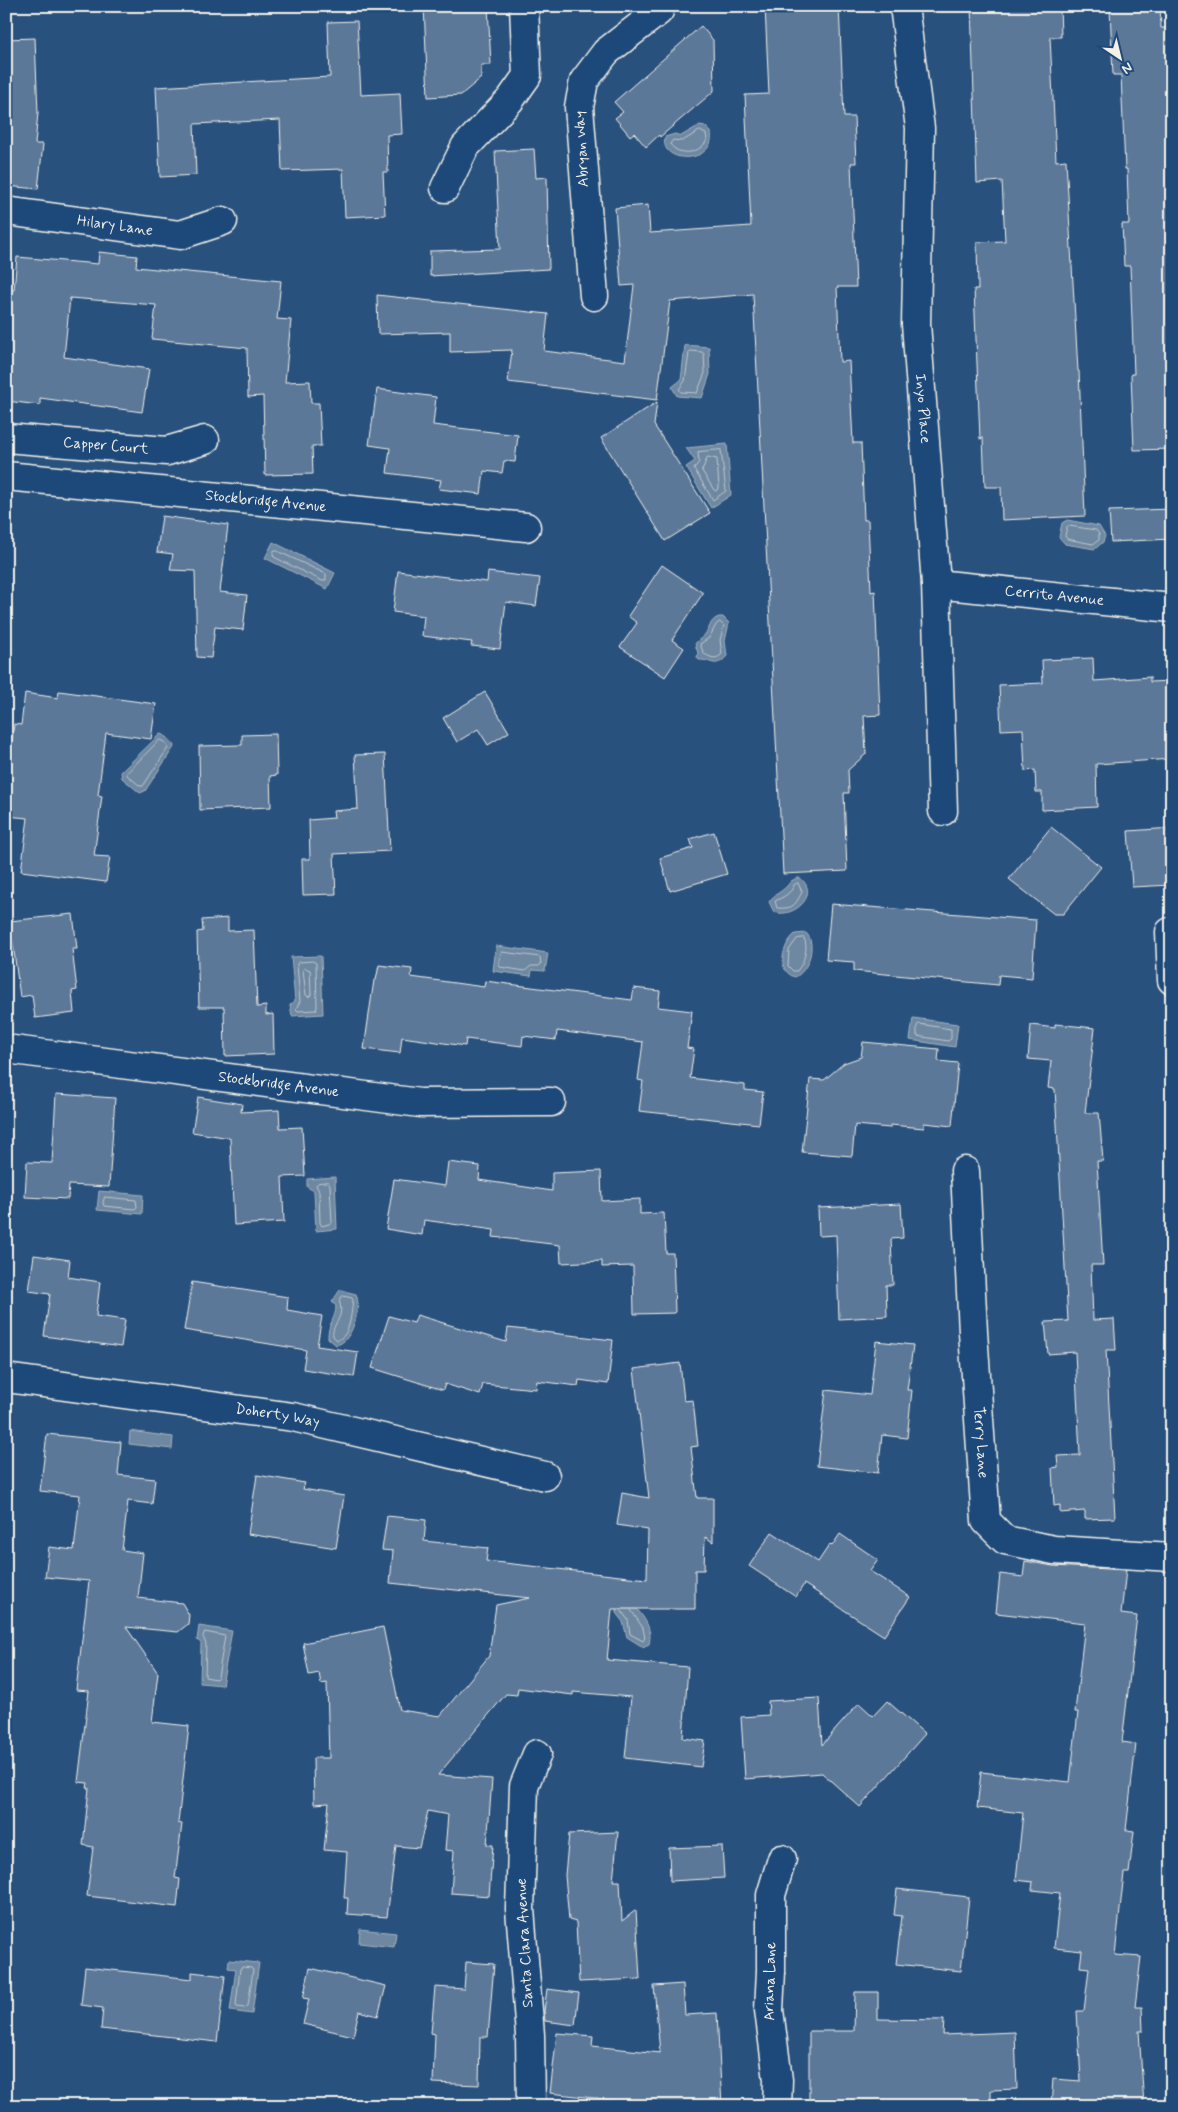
<svg xmlns="http://www.w3.org/2000/svg" width="1178" height="2112" viewBox="0 0 1178 2112" font-family="Mynerve,sans-serif">
<style>
.water{fill:#6e88a2;stroke:#a4b2be}
.lines{fill:none;stroke-linecap:round;stroke-linejoin:round}
.shore{stroke:#bec7cc;stroke-width:1}
.building{fill:#5b7899;stroke:#f4f1e8}
.street-casing{stroke:#f4f1e8;stroke-width:31}
.street{stroke:#1f4a7a;stroke-width:28}
.labels{text-anchor:middle;dominant-baseline:central;stroke-width:4;stroke-linejoin:round;paint-order:stroke}
.street-label{font-size:15px;fill:#f4f1e8;stroke:#1f4a7a}
</style>
<rect width="100%" height="100%" fill="#28517e"/>
<filter id="ink" filterUnits="userSpaceOnUse"><feTurbulence type="fractalNoise" baseFrequency=".02" numOctaves="2"/><feDisplacementMap in="SourceGraphic" scale="10" xChannelSelector="R" yChannelSelector="G"/><feConvolveMatrix kernelMatrix="1 2 1 2 8 2 1 2 1" color-interpolation-filters="sRGB"/></filter>
<g filter="url(#ink)">
<g class="water">
<path d="M700,125l5,1 6,6c6,33 -53,33 -46,5l10,-3 6,2z"/>
<path d="M685,345l24,2 1,27 -8,24 -25,-2 -5,-9 9,-7z"/>
<path d="M727,444l4,51 -20,13 -25,-41 9,-6 -9,-13z"/>
<path d="M1067,520l32,6 6,10 -2,6 -8,7 -30,-5 -6,-7 3,-14z"/>
<path d="M273,542l62,31 -8,16 -62,-31z"/>
<path d="M719,617h4l6,6 -4,18 2,15c-12,14 -16,3 -28,4l-2,-2 1,-5 -3,-9c3,-5 8,-6 11,-11 5,-7 4,-13 13,-16z"/>
<path d="M160,734c6,1 13,7 14,13l-29,44 -5,2 -18,-15 -1,-6z"/>
<path d="M797,878h3c21,16 -6,41 -26,34l-5,-10c5,-9 14,-9 22,-21z"/>
<path d="M806,933c11,10 3,38 -11,44 -20,-6 -12,-33 0,-43z"/>
<path d="M496,946l52,7 -3,18 -13,-1 -1,6 -38,-5z"/>
<path d="M321,956l2,58 -31,2 -2,-11 5,-4 -4,-44z"/>
<path d="M913,1018l45,6 -3,23 -45,-7z"/>
<path d="M335,1177l2,52 -21,2 -2,-40 -7,-4v-8z"/>
<path d="M99,1191l44,4 -1,19 -45,-4z"/>
<path d="M340,1290l16,4c6,13 -4,49 -20,51l-8,-7c-1,-13 8,-19 8,-32l-4,-4z"/>
<path d="M130,1431l43,6 -1,12 -43,-5z"/>
<path d="M635,1607c9,10 18,22 14,37l-6,3 -16,-10 -4,-15 -7,-9v-5z"/>
<path d="M199,1626l33,5 -10,54 -22,-2 1,-40 -4,-3z"/>
<path d="M360,1929l36,4 -2,14 -35,-4z"/>
<path d="M229,1960l30,3 -7,51 -22,-3 6,-42 -8,-1z"/>
</g>
<g class="lines">
<g class="shore">
<path d="M700,131l6,3 1,6c-7,14 -28,17 -37,4l3,-4 9,1z"/>
<path d="M691,351l11,1 2,2 1,19 -8,20 -16,-1 -2,-3 6,-8 4,-28z"/>
<path d="M721,450l5,41 -13,9 -19,-31 5,-7 -1,-10z"/>
<path d="M708,457l9,2 2,29 -3,3 -2,-1 -12,-19z"/>
<path d="M1069,526l27,4 3,4v6l-6,4 -26,-5 -2,-3 2,-9z"/>
<path d="M275,550l51,24v6l-4,1 -48,-24 -1,-3z"/>
<path d="M720,622l4,4 -4,14 2,14c-7,7 -11,3 -18,0l-4,-10 9,-6 7,-13z"/>
<path d="M160,740l6,3 2,5 -25,38h-3l-13,-11v-2z"/>
<path d="M798,883l4,9c-7,13 -8,17 -25,16l-2,-7c8,-4 16,-7 19,-16z"/>
<path d="M804,938c5,9 0,25 -7,33h-4l-5,-5 1,-16 8,-11z"/>
<path d="M502,952l38,5 1,7 -2,2h-8l-6,5 -25,-4 -1,-3z"/>
<path d="M299,962l14,-1 3,2 1,44 -1,3 -18,1 -2,-2 4,-8 -3,-37z"/>
<path d="M305,968l5,2 1,25 -3,2 -2,-2 -3,-25z"/>
<path d="M919,1024l32,5v10l-3,2 -31,-5v-10z"/>
<path d="M328,1182l2,3 2,38 -10,3 -2,-3 -1,-32 -3,-6 2,-2z"/>
<path d="M105,1197l31,3 1,7 -2,2 -31,-3 -1,-3z"/>
<path d="M343,1296l9,2 1,2c-2,12 -2,36 -16,40l-4,-4c-2,-13 13,-17 6,-36z"/>
<path d="M621,1610l7,10 2,14 13,7 2,-3 -2,-10 -12,-18"/>
<path d="M205,1632l20,4 -7,41 -2,2 -11,-2 1,-33 -3,-7z"/>
<path d="M243,1967l8,1 2,2 -5,36 -3,2 -8,-1 -1,-2 4,-36z"/>
</g>
</g>
<g class="building">
<path d="M424,6h64l3,59h-10v13l-20,17 -33,2z"/>
<path d="M765,6h74l5,111h10l2,46h-5l5,124h-19l3,75 9,-1 4,82h8l3,77h4l3,72 4,-1 5,124 -16,1 2,38 -18,16 1,23h-5l3,78 -64,3 -30,-580 -83,7 -13,99 -149,-18 4,-32 -62,2v-20l-72,2 -1,-39 171,19 -4,37 81,10 9,-76 -13,1 -6,-78 33,-3 2,28 101,-7 -6,-131 24,-1z"/>
<path d="M971,6h89l1,31h-11l5,102 1,22 10,-1 12,211h1l6,145 -83,4 -1,-33h-16l-2,-49 -3,1 -6,-150h4l-1,-47 28,-1 -3,-60 -25,2z"/>
<path d="M1116,6h44l1,22h11v421l-38,1 -3,-76h3l-4,-108h-6l-2,-42h7l-2,-55h-2l-4,-94h-8l-3,-66 6,-1z"/>
<path d="M357,21l4,74 39,-2 2,41 -15,1 1,37h-5l2,43 -40,2 -2,-48 -61,2 -2,-51 -86,4 2,51 -36,2 -4,-90 174,-10 -2,-55z"/>
<path d="M701,26l12,14 1,51 -54,46 -1,-2 -13,12 -12,-14 -4,3 -15,-18 8,-6 -9,-10z"/>
<path d="M35,38l3,75 -3,31h8l-5,45 -32,-3v-147z"/>
<path d="M534,149l2,29 11,-1 2,92 -119,7v-25l70,-2 -5,-98z"/>
<path d="M99,252l38,4 -1,11 145,14 -4,38 14,1 -6,62 25,-1 1,22h8l2,43h-9l1,28 -48,1 -2,-79 -15,1 -1,-49 -95,-9 4,-34 -86,-7 -6,59 85,12 -7,43 -102,-14v7l-34,-4v-111h8l3,-33 81,7z"/>
<path d="M377,389l59,8 -3,28 85,10 -3,27 -11,-1 -2,12 -18,-2 -3,23 -42,-5 2,-9 -54,-7 3,-25 -21,-3z"/>
<path d="M657,402l-3,23 56,88 -45,28 -64,-103z"/>
<path d="M1172,509v30l-61,3 -2,-31z"/>
<path d="M162,516l66,9 -8,67 27,3 -4,35 -28,-3 -4,31 -14,-1 -2,-86 -25,-1 3,-16 -16,-2z"/>
<path d="M662,565l41,28 -31,47 12,8 -19,29 -45,-30 17,-24 -9,-7z"/>
<path d="M398,571l89,11 1,-10 52,6 -4,28 -30,-4 -6,47 -29,-3 1,-4 -50,-6 2,-20 -31,-4z"/>
<path d="M1093,658l1,23 56,-4v5l22,-1v78l-76,5 1,43 -55,3v-18h-6l-1,-22 -10,1 -2,-42 -22,1 -2,-45 44,-2 -1,-23z"/>
<path d="M59,691l97,13 -5,35 -45,-6 -8,62 4,1 -8,60 16,1 -4,25 -85,-11 7,-53 -22,-2v-32l8,-60 7,1 4,-32 33,5z"/>
<path d="M485,692l24,40 -21,13 -10,-16 -21,13 -14,-24z"/>
<path d="M276,734l1,41 -7,1 1,31 -71,3 -1,-64 43,-1v-10z"/>
<path d="M385,754l5,97 -56,3 2,40 -33,1 -1,-36h8l-1,-39 25,-2 -1,-7 25,-2 -3,-54z"/>
<path d="M1051,827l50,40 -38,47h-9l-45,-35z"/>
<path d="M1172,828v57l-40,2 -4,-56z"/>
<path d="M714,832l13,42 -57,17 -10,-33 33,-10 -3,-9z"/>
<path d="M831,904l205,16 -4,58 -33,-3 -1,10 -144,-14v-9l-28,-2z"/>
<path d="M73,914l4,35h-5l5,41 -5,1 2,22 -39,5 -3,-23 -12,2 -10,-76z"/>
<path d="M228,918v13l26,-1 3,77 9,-1v9l7,-1 1,40 -49,2 -1,-49h-25l-2,-75 6,-1 -1,-11z"/>
<path d="M379,965l33,4 -1,8 73,10 1,-6 147,19 2,-12 26,3 -2,16 34,4 -5,37 7,1 -4,29 55,7v5l18,2 -4,32 -120,-13 4,-30 -5,-1 5,-38 -86,-11 -1,9 -33,-4 -1,10 -56,-7 -1,7 -63,-9 -2,16 -36,-4 10,-69h2z"/>
<path d="M1055,1024l40,4 -10,85h14l4,48h-6l6,104h-12l2,55 21,-1 2,31h-10l9,168 -30,1v-8l-25,2v-8l-6,1 -2,-38 6,-1 -1,-11 23,-1 -5,-103 -27,2 -3,-32 23,-1 -13,-232 -7,-1 3,-27 -23,-2 3,-34 24,3z"/>
<path d="M863,1042l76,7 -1,12 20,2 -6,63 -28,-3v5l-34,-3v3l-35,-3 -3,31 -50,-4 8,-73 14,1 20,-17 17,-6z"/>
<path d="M56,1094l59,4 -6,89 -40,-2 -1,14 -43,-2 2,-35 25,1z"/>
<path d="M198,1097l44,7 -1,8 38,-2 1,18 22,-1 3,49 -23,1 2,45 -50,3 -4,-87 -38,-6z"/>
<path d="M448,1162l32,4 -1,14 73,11v-18l49,-2 1,30 38,-2v15l24,-1 2,40h7l2,60 -41,1 -1,-48 -31,1v-6l-41,2 -1,-18 -67,-8 1,-7 -70,-10 -2,15 -36,-6 8,-50 51,7z"/>
<path d="M901,1204l2,34 -12,1 2,46h-7l1,31 -48,3 -3,-84 -17,1 -1,-28z"/>
<path d="M34,1255l36,5 -2,17 32,5 -4,34 29,4 -4,27 -77,-11 6,-42 -21,-3z"/>
<path d="M192,1282l96,15 -1,13 35,6 -5,30 41,6 -4,25 -51,-8 3,-19 -122,-20z"/>
<path d="M417,1315l89,27 2,-14 105,12 -5,44 -29,-4 -1,6 -41,-5 -1,8 -53,-5 -3,11 -35,-11 -2,6 -71,-22 17,-52 25,7z"/>
<path d="M876,1341l37,4 -6,45h5l-5,48 -25,-3 -4,38 -61,-7 9,-76 44,5z"/>
<path d="M680,1363l4,38 9,-1 5,46 -7,1 6,51h16v44l-8,-5 -1,33h-9v39h-83l-5,51 81,7 -5,71 22,3 -4,26 -76,-9 6,-61 -58,-5v3l-55,-7 -1,7 -11,-1 -68,81 54,4 -5,66h6l-4,51 -38,-3 3,-42 -9,-1 3,-35 -20,-4 -9,37 -23,-2 -9,71 -40,-3 1,-16h-4l3,-46 -23,-2 5,-47 -15,1 -1,-46h16l-2,-75 -6,1 -2,-11 -10,2 -6,-32 80,-16 17,83 40,6 49,-60 7,-51 34,-7 -140,-15 3,-32 -11,-1 5,-34 39,4 -2,21 64,7 -2,13 161,18 1,-49 -31,-5 5,-32 27,5 -15,-129z"/>
<path d="M47,1434l74,8 -3,33 37,4 -3,25 -24,-3 -6,49 21,3 -5,45 44,5 7,12 -1,9 -10,8 -52,-5 32,46 -6,49 37,4 -11,97 4,1 -7,54 5,1 -3,28 -90,-11 6,-49 -10,-2 6,-57h-2l1,-5 -10,-1 11,-91 -13,-1 13,-109 -44,-4 4,-30 25,3 6,-55 -40,-4z"/>
<path d="M257,1475l48,8 -2,6 41,7 -8,52 -88,-14z"/>
<path d="M772,1532l46,30 12,-18 2,2 8,-12 38,26 -8,11 40,26 -26,39 -80,-52 -8,13 -47,-31z"/>
<path d="M1025,1561l28,5 73,4 -5,44 16,2 -15,126 14,2 -10,86 8,1 -5,42h-5l-9,82 26,2 -6,50h7l1,24h-4l5,75h-93l2,-27 28,2 -4,-70h7l5,-43 -9,-1 2,-16 -28,-3 6,-55 -28,-3 1,-8 -17,-2 7,-67 -46,-5 4,-36 89,10 8,-70h-3l10,-89 -89,-10 4,-39 23,3z"/>
<path d="M819,1698l3,47 37,-42 14,13 14,-15 38,33 -65,73 -38,-34 -77,6 -4,-62 28,-2 -1,-14z"/>
<path d="M618,1832l-5,49h7l2,40 14,-11 4,69 -61,3 -3,-60 -7,-2 -4,-45 4,-41z"/>
<path d="M722,1846l2,32 -54,3 -1,-33z"/>
<path d="M897,1889l72,8 -8,74 -65,-7 6,-48 -8,-1z"/>
<path d="M466,1962l28,2 -6,73h-8l-1,48 -46,-2 2,-49 -4,-1 4,-46 29,2z"/>
<path d="M85,1967l107,12v-7l33,4 -8,66 -116,-13 2,-21 -22,-3z"/>
<path d="M310,1968l76,18 -8,30 -19,-5 -6,25 -50,-12 6,-25 -6,-1z"/>
<path d="M683,1984l2,31 32,-2 5,93h-57l-115,-13 7,-60 36,3 -1,10 68,7 -6,-67z"/>
<path d="M547,1989l32,4 -4,32 -30,-4 -1,-10z"/>
<path d="M855,1992h23v27l66,1 -1,15 72,-3 2,57 -26,1v16l-129,-4v4h-53v-75h45z"/>
</g>
<g class="lines">
<g class="street-casing">
<g id="street">
<path id="s1" d="M904,6l16,122 -4,196 20,260 7,227"/>
<path d="M445,188l20,-41 45,-47 17,-24 -3,-70"/>
<path id="s2" d="M6,211l174,24 43,-14"/>
<path d="M594,296l-15,-189 5,-26 22,-29 53,-41 2,-5"/>
<path id="s3" d="M6,438l161,13 38,-11"/>
<path id="s4" d="M6,476l520,51"/>
<path id="s5" d="M936,584l236,24"/>
<path d="M1170,932l2,48"/>
<path id="s6" d="M6,1049l414,54 131,-1"/>
<path id="s7" d="M965,1171l8,161 13,189 19,19 49,10 118,7"/>
<path id="s8" d="M6,1378l287,39 252,59"/>
<path d="M531,2106l-1,-71 -10,-126 4,-123 13,-32"/>
<path id="s9" d="M777,2106l1,-26 -9,-70 2,-39v-76l11,-36"/>
</g>
</g>
<use href="#street" class="street"/>
</g>
</g>
<g class="labels">
<g class="street-label">
<text transform="translate(582 149) rotate(-93)">Abryan Way</text>
<text stroke="none"><textPath href="#s2" startOffset="110">Hilary Lane</textPath></text>
<text stroke="none"><textPath href="#s1" startOffset="404">Inyo Place</textPath></text>
<text stroke="none"><textPath href="#s3" startOffset="100">Capper Court</textPath></text>
<text stroke="none"><textPath href="#s4" startOffset="261">Stockbridge Avenue</textPath></text>
<text stroke="none"><textPath href="#s5" startOffset="119">Cerrito Avenue</textPath></text>
<text stroke="none"><textPath href="#s6" startOffset="275">Stockbridge Avenue</textPath></text>
<text stroke="none"><textPath href="#s8" startOffset="274">Doherty Way</textPath></text>
<text stroke="none"><textPath href="#s7" startOffset="272">Terry Lane</textPath></text>
<text transform="translate(525 1943) rotate(-93)">Santa Clara Avenue</text>
<text stroke="none"><textPath href="#s9" startOffset="125">Ariana Lane</textPath></text>
</g>
</g>
<rect width="1178" height="2112" fill="none" stroke="#1f4a7a" stroke-width="25"/>
<rect x="12" y="12" width="1153" height="2087" fill="none" stroke="#f4f1e8" stroke-width="2" filter="url(#ink)"/>
<g transform="translate(1120 58) rotate(145)" stroke="#1f4a7a" stroke-width="4" paint-order="stroke">
<path d="M0-4L9 19L0 12L-9 19Z" fill="#f4f1e8"/>
<text y="-8" font-size="14" font-weight="bold" text-anchor="middle" fill="#f4f1e8">N</text>
</g>
</svg>
